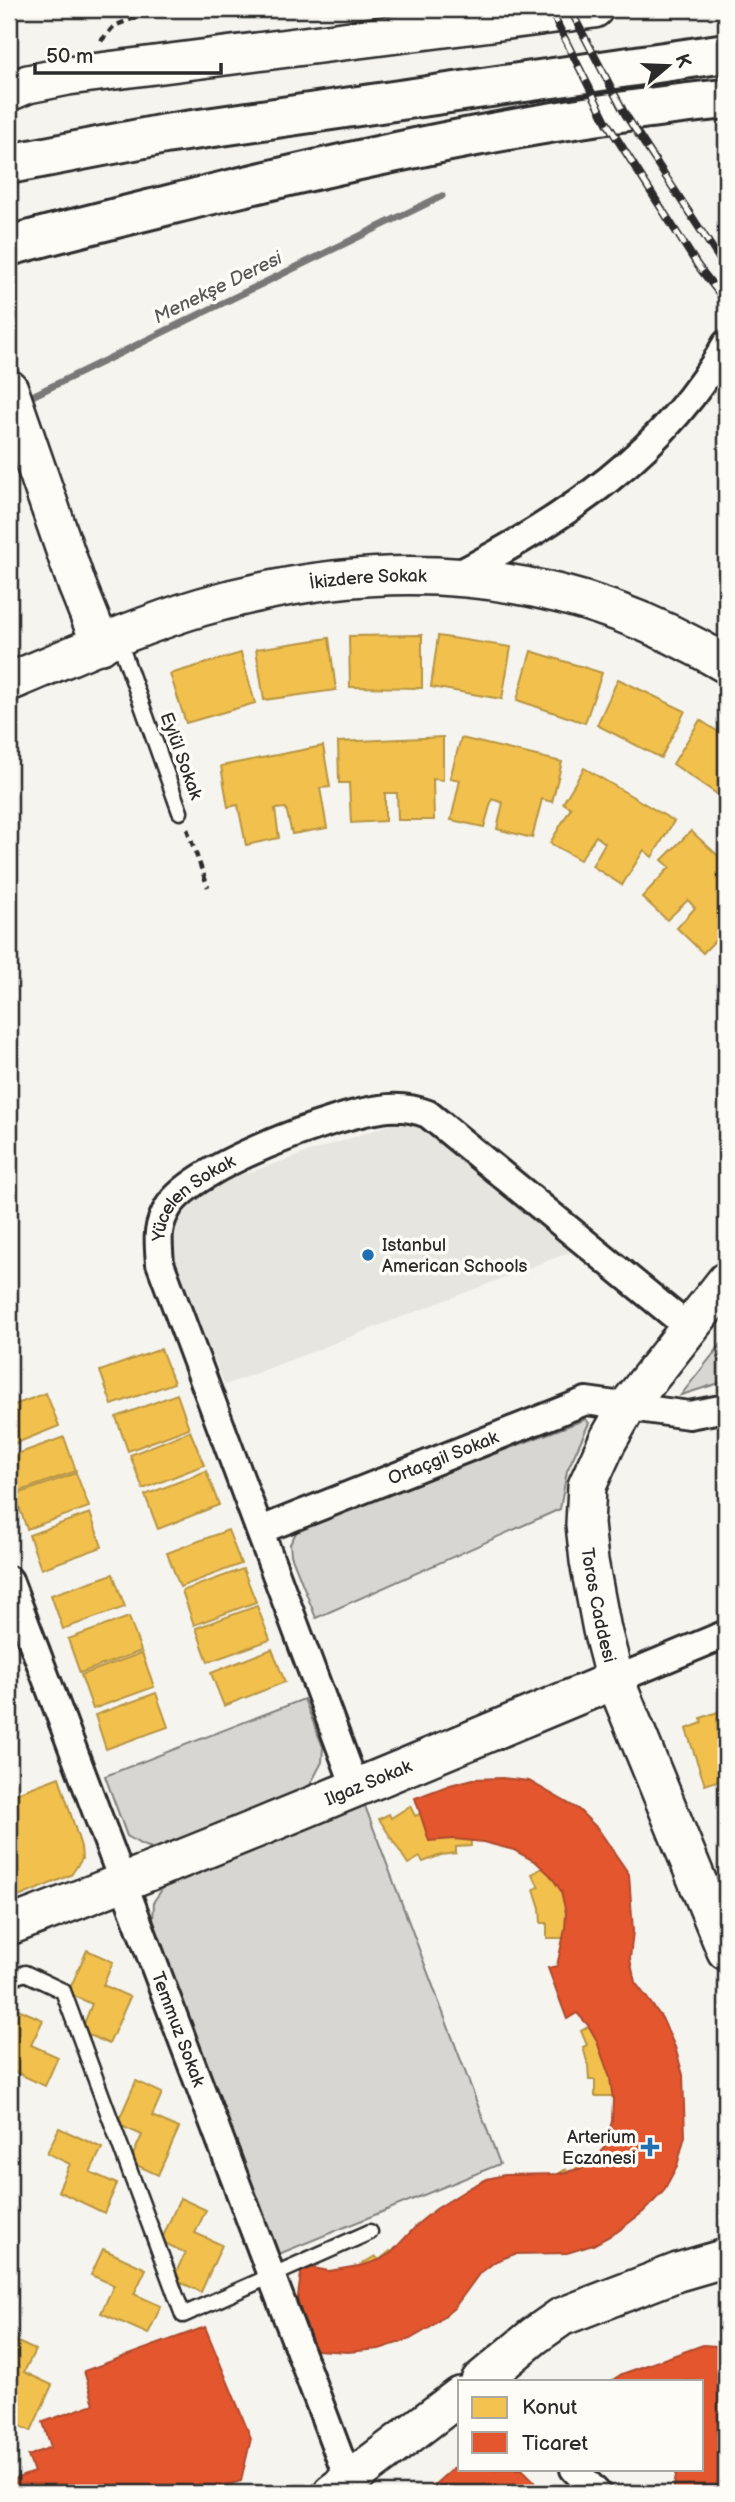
<svg xmlns="http://www.w3.org/2000/svg" width="735" height="2502" viewBox="0 0 735 2502" font-family="'Balsamiq Sans',sans-serif">
<style>
.built{fill:#e6e5e0}
.green{fill:#d7d6d2;stroke:#81807e;stroke-width:2}
.homes{fill:#f2c14e;stroke:#b69444;stroke-width:2}
.shops{fill:#e4572e;stroke:#ac4a2d;stroke-width:2}
.lines{fill:none;stroke-linecap:round;stroke-linejoin:round}
.stream{stroke:#797877;stroke-width:7}
.lane-casing{stroke:#2b2b2b;stroke-width:19}
.street-casing{stroke:#2b2b2b;stroke-width:32}
.secondary-casing{stroke:#2b2b2b;stroke-width:42}
.primary-casing{stroke:#2b2b2b;stroke-width:44}
.path{stroke:#2b2b2b;stroke-width:4.5;stroke-dasharray:7 5;stroke-linecap:butt}
.lane{stroke:#fdfcf7;stroke-width:14}
.street{stroke:#fdfcf7;stroke-width:26}
.secondary{stroke:#fdfcf7;stroke-width:37}
.primary{stroke:#fdfcf7;stroke-width:38}
.rail-casing{stroke:#2b2b2b;stroke-width:8}
.rail{stroke:#fdfcf7;stroke-width:5;stroke-dasharray:16;stroke-linecap:butt}
.poi-dot{fill:#1f6fb2;stroke:#fdfcf7;stroke-width:2.5}
.labels{text-anchor:middle;dominant-baseline:central;stroke-width:7;stroke-linejoin:round;paint-order:stroke}
.street-label{font-size:18px;fill:#2b2b2b;stroke:#fdfcf7}
.poi-label{font-size:18px;fill:#2b2b2b;stroke:#fdfcf7;text-anchor:start}
.water-label{font-size:19px;font-style:italic;fill:#585857;stroke:#fdfcf7}
</style>
<rect width="100%" height="100%" fill="#f5f4ef"/>
<filter id="ink" filterUnits="userSpaceOnUse"><feTurbulence type="fractalNoise" baseFrequency=".0143" numOctaves="2"/><feDisplacementMap in="SourceGraphic" scale="14" xChannelSelector="R" yChannelSelector="G"/><feConvolveMatrix kernelMatrix="1 2 1 2 8 2 1 2 1" color-interpolation-filters="sRGB"/></filter>
<g filter="url(#ink)">
<path class="built" d="M405,1123l17,5 34,24 117,99 -348,134 -42,-102 -8,-23 -2,-17 4,-17 8,-16 15,-14 21,-14 171,-58z"/>
<g class="green">
<path d="M726,1338v43l-45,14z"/>
<path d="M586,1419l3,4 -22,48 -7,38 -244,109 -25,-63 -1,-11 8,-15z"/>
<path d="M304,1699l19,48 -1,15 -13,25 -153,62 -14,-4 -15,-9 -22,-60z"/>
<path d="M362,1798l138,366 -226,92 -121,-333 1,-22 9,-13z"/>
</g>
<g class="homes">
<path d="M422,635v53l-72,-1 -1,-51z"/>
<path d="M438,636l73,11 -9,52 -71,-12z"/>
<path d="M329,638l7,52 -72,10 -8,-51z"/>
<path d="M531,651l71,22 -17,50 -68,-23z"/>
<path d="M241,653l14,50 -69,20 -16,-49z"/>
<path d="M618,679l67,32 -24,47 -64,-33z"/>
<path d="M700,720l26,17v63l-53,-36z"/>
<path d="M443,737v43l-10,-1 1,41h-36l-1,-27h-12v28l-34,2 -2,-40h-10l-1,-41z"/>
<path d="M461,738l101,24 -10,40 -10,-3 -10,39 -35,-9 6,-26 -11,-4 -8,28 -33,-7 9,-40 -10,-2z"/>
<path d="M323,746l7,41 -10,1 7,40 -35,6 -6,-26 -11,1 4,29 -33,7 -8,-40 -10,2 -7,-41z"/>
<path d="M584,768l90,53 -22,36 -8,-7 -22,35 -30,-19 13,-23 -9,-7 -16,24 -30,-17 21,-35 -8,-5z"/>
<path d="M691,831l35,32v66l-23,24 -26,-25 18,-20 -7,-8 -21,20 -25,-23 28,-30 -8,-7z"/>
<path d="M161,1349l13,34 -62,22 -12,-34z"/>
<path d="M46,1393l13,33 -50,20v-39z"/>
<path d="M177,1394l12,34 -61,23 -12,-34z"/>
<path d="M190,1431l14,34 -61,24 -13,-34z"/>
<path d="M64,1437l12,34 -61,22 -6,-17v-19z"/>
<path d="M206,1471l13,34 -61,24 -13,-34z"/>
<path d="M76,1473l13,34 -62,22 -12,-34z"/>
<path d="M90,1513l12,34 -61,22 -12,-34z"/>
<path d="M228,1530l13,34 -61,23 -13,-34z"/>
<path d="M243,1569l13,33 -62,23 -12,-34z"/>
<path d="M113,1574l12,33 -62,22 -12,-34z"/>
<path d="M257,1606l13,34 -62,22 -12,-34z"/>
<path d="M129,1617l12,34 -61,22 -12,-34z"/>
<path d="M272,1649l13,33 -61,24 -13,-33z"/>
<path d="M142,1653l12,34 -61,22 -12,-34z"/>
<path d="M156,1693l12,34 -62,22 -11,-34z"/>
<path d="M726,1709v69l-21,7 -19,-56 16,-6 -1,-5z"/>
<path d="M59,1777l22,70 1,12 -11,16 -62,26v-105z"/>
<path d="M468,1790l3,56 -15,1v6l-15,2 -18,7 -3,-5 -12,7 -29,-45 10,-5 2,4 19,-12 5,10 16,-7 -1,-13z"/>
<path d="M578,1847l6,11 -5,2 11,20 -10,4 6,16h13l4,38h-56v-15h-6l-1,-15 -6,-19 5,-2 -7,-13z"/>
<path d="M87,1950l26,12 -10,23 27,12 -21,47 -28,-13 11,-27 -24,-11z"/>
<path d="M9,2005l34,15 -12,25 27,12 -13,29 -36,-17v-27l2,-5 -2,-1z"/>
<path d="M626,2005l6,10 -4,2 10,20 -10,4 6,17 13,-1 5,39h-57v-16h-6l-1,-15 -5,-18 4,-2 -6,-14z"/>
<path d="M136,2081l26,12 -10,23 27,12 -21,47 -28,-13 12,-27 -25,-11z"/>
<path d="M59,2128l43,20 -12,24 27,12 -13,29 -46,-22 12,-27 -23,-11z"/>
<path d="M581,2164l36,40 -9,8 -3,-4 -17,14 -6,-9 -15,10 3,12 -37,12 -12,-55 16,-4 -1,-5 14,-4 16,-10 4,5z"/>
<path d="M180,2198l26,12 -11,23 27,12 -21,47 -28,-13 12,-26 -24,-12z"/>
<path d="M103,2249l43,20 -12,25 27,12 -13,28 -47,-21 13,-28 -23,-10z"/>
<path d="M390,2251l36,39 -9,8 -2,-4 -17,15 -7,-9 -14,9 3,13 -36,13 -13,-55 15,-4 -1,-5 14,-5 16,-10 4,4z"/>
<path d="M9,2338l26,12 -11,22 28,13 -21,46 -22,-10v-17l5,-12 -5,-3z"/>
<path d="M706,2361l15,1 5,3v75l-14,-5 -10,-7v-47h-35l-1,-2z"/>
<path d="M186,2369l34,92 -86,32h-6l-34,-89z"/>
<path d="M478,2476l48,5v12h-49z"/>
</g>
<g class="shops">
<path d="M502,1778l27,3 49,28 20,20 31,45 4,57 -3,28 5,23 27,36 13,29 8,28 2,61 -8,30 -14,26 -20,20 -26,20 -24,13 -26,8 -52,1 -19,7 -17,13 -25,34 -23,19 -21,12 -31,10 -31,3 -32,-2 -24,-9 10,-75 27,5 35,-6 15,-5 12,-7 29,-31 16,-13 35,-22 16,-8 17,-4 54,-1 32,-8 10,-10 7,-16 5,-19 1,-21 -3,-22 -14,-39 -8,-14 -11,-12 -10,6 -19,-51 9,-2 8,-37 1,-16 -5,-22 -11,-16 -14,-13 -22,-12 -31,-8 -29,-3 -25,2 -14,-43 35,-13 23,-6z"/>
<path d="M205,2327l46,111 -10,43 -38,12h-194v-12l25,-9 -6,-16 23,-9 -8,-25 51,-18 -10,-33z"/>
<path d="M703,2345l14,1 9,5v142h-53l4,-24h25v-88h-91l11,-7z"/>
<path d="M460,2462v7h62l13,13 -1,11h-109z"/>
</g>
<g class="lines">
<path class="stream" d="M24,400l418,-204"/>
<g class="lane-casing">
<g id="lane">
<path d="M118,638l62,174"/>
<path d="M9,1979l16,-6 38,18 120,324 187,-83"/>
</g>
</g>
<g class="street-casing">
<g id="street">
<path d="M457,575c105,-54 211,-125 269,-231"/>
<path id="s1" d="M261,1530l325,-129 103,14 37,-7"/>
<path id="s2" d="M9,1580l339,899"/>
<path d="M615,1680l111,-46"/>
<path id="s3" d="M356,1789l-196,-526c-2,-23 -4,-37 9,-57 26,-40 164,-91 212,-97 17,-3 31,-1 47,5l260,213"/>
<path d="M574,2469l23,24"/>
</g>
</g>
<g class="secondary-casing">
<g id="secondary">
<path d="M9,92l19,-8 40,-8 526,-67"/>
<path d="M9,389l68,196 24,60"/>
<path id="s4" d="M9,682c63,-26 126,-55 192,-75 183,-53 361,-42 525,57"/>
<path id="s5" d="M726,1281l-99,126 -20,35 -20,44 -2,38 4,37 13,69 13,50 111,271"/>
<path id="s6" d="M9,1926c204,-77 404,-162 606,-246"/>
<path d="M480,2381l54,-45 27,-19 117,-45 48,-14"/>
<path d="M332,2493l128,-97"/>
</g>
</g>
<g class="primary-casing">
<g id="primary">
<path d="M9,164l156,-30 561,-81"/>
<path d="M9,246c72,-20 144,-37 216,-55 166,-40 331,-75 501,-92"/>
</g>
</g>
<g class="path">
<path d="M101,41l13,-15 43,-17"/>
<path d="M187,829l21,58"/>
</g>
<use href="#lane" class="lane"/>
<use href="#street" class="street"/>
<use href="#secondary" class="secondary"/>
<use href="#primary" class="primary"/>
<g class="rail-casing">
<g id="rail">
<path d="M550,9l57,114 91,143 28,36"/>
<path d="M570,9l55,105 101,155"/>
</g>
</g>
<use href="#rail" class="rail"/>
</g>
</g>
<g class="poi-dot">
<circle cx="368" cy="1255" r="7"/>
<path d="M646.5 2136.5h7v7h7v7h-7v7h-7v-7h-7v-7h7z"/>
</g>
<g class="labels">
<g class="street-label">
<text stroke="none"><textPath href="#s4" startOffset="376">İkizdere Sokak</textPath></text>
<text transform="translate(181 756) rotate(70)">Eylül Sokak</text>
<text stroke="none"><textPath href="#s3" startOffset="642">Yücelen Sokak</textPath></text>
<text stroke="none"><textPath href="#s1" startOffset="196">Ortaçgil Sokak</textPath></text>
<text stroke="none"><textPath href="#s5" startOffset="369">Toros Caddesi</textPath></text>
<text stroke="none"><textPath href="#s6" startOffset="387">Ilgaz Sokak</textPath></text>
<text stroke="none"><textPath href="#s2" startOffset="480">Temmuz Sokak</textPath></text>
</g>
<g class="poi-label">
<text x="382" y="1245">Istanbul<tspan x="382" dy="21">American Schools</tspan></text>
<text x="636" y="2137" text-anchor="end">Arterium<tspan x="636" dy="21">Eczanesi</tspan></text>
</g>
<g class="water-label">
<text transform="translate(218 288) rotate(-26)">Menekşe Deresi</text>
</g>
</g>
<rect width="735" height="2502" fill="none" stroke="#fdfcf7" stroke-width="35"/>
<rect x="18" y="18" width="700" height="2467" fill="none" stroke="#2b2b2b" stroke-width="2.5" filter="url(#ink)"/>
<rect x="458" y="2380" width="245" height="91" fill="#fdfcf7" stroke="#a9a8a5" stroke-width="2"/>
<rect x="472" y="2397" width="35" height="21" fill="#f2c14e" stroke="#a9a8a5" stroke-width="2"/>
<text x="522" y="2414" font-size="21" fill="#2b2b2b">Konut</text>
<rect x="472" y="2432" width="35" height="21" fill="#e4572e" stroke="#a9a8a5" stroke-width="2"/>
<text x="522" y="2450" font-size="21" fill="#2b2b2b">Ticaret</text>
<g transform="translate(668 66) rotate(71)" stroke="#fdfcf7" stroke-width="5" paint-order="stroke">
<path d="M0-5L12 26L0 18L-12 26Z" fill="#2b2b2b"/>
<text y="-10" font-size="19" font-weight="bold" text-anchor="middle" fill="#2b2b2b">K</text>
</g>
<path d="M35 63v10h186v-10" fill="none" stroke="#2b2b2b" stroke-width="3.5"/>
<text x="46" y="63" font-size="21" fill="#2b2b2b" stroke="#fdfcf7" stroke-width="5" paint-order="stroke">50 m</text>
</svg>
